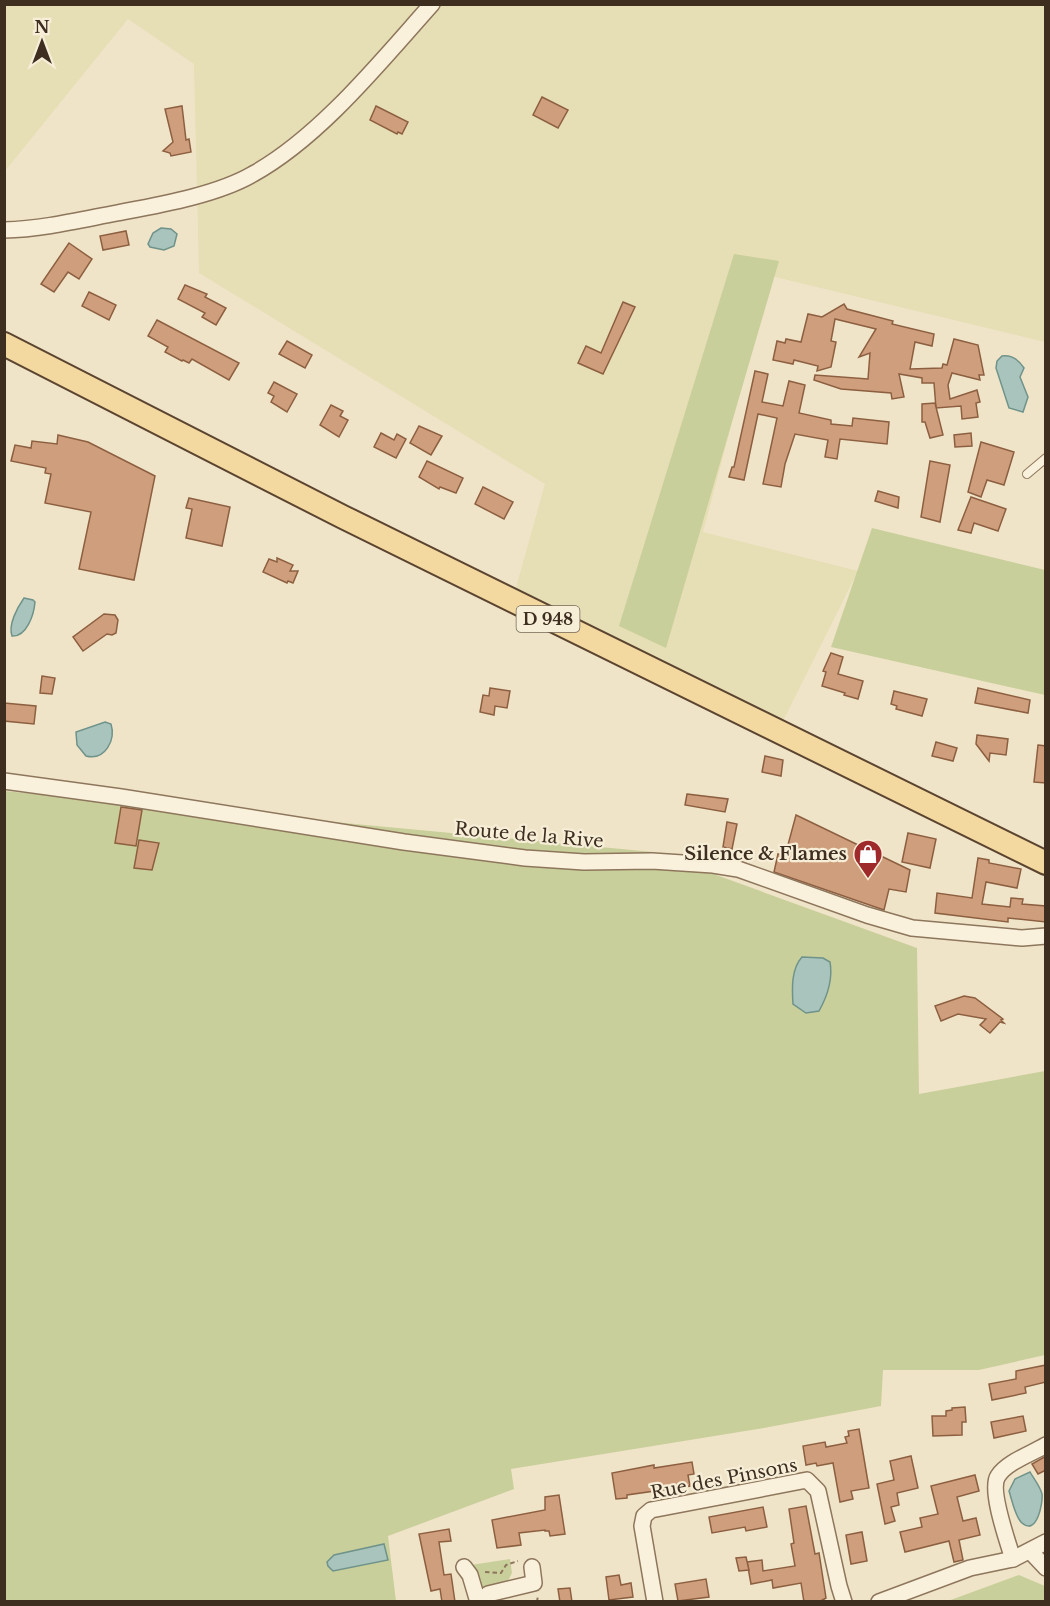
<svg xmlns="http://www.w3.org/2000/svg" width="1050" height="1606" viewBox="0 0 1050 1606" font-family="'Libre Baskerville',serif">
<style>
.farmland{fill:#e6deb5}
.green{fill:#c9cf9b}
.water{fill:#a9c4bc;stroke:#6f938a;stroke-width:1.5}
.building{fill:#cf9f7d;stroke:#8d5f41;stroke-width:1.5}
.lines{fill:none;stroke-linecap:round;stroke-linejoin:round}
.service-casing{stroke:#8d765c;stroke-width:10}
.minor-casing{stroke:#8d765c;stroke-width:18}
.primary-casing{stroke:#5b4430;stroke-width:26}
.path{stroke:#8d765c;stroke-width:2;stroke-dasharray:4.5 3;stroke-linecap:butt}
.service{stroke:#faf1dc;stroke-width:8}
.minor{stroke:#faf1dc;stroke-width:15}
.primary{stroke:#f3d9a0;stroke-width:22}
.labels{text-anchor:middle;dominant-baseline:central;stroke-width:4.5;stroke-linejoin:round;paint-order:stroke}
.shield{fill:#f7eed8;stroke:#756857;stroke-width:1.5}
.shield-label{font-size:16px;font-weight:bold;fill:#3d2e20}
.street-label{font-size:18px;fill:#3d2e20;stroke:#f7eed8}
.poi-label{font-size:18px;font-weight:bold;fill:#3d2e20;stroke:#f7eed8;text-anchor:end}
</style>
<rect width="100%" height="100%" fill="#f0e4c8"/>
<path class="farmland" d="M5,5h1040v337l-274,-66 -68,256 155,39 -76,152 -267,-132 30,-107 -346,-211 -5,-209 -66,-45 -123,152z"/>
<g class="green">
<path d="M734,254l45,7 -113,387 -47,-22z"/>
<path d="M872,528l173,42v125l-214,-48z"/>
<path d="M4,791l649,61 264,96 2,146 126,-23v284l-66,15h-96l-2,36 -117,22 -253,41 3,20 -126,47 8,65h-391z"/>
<path d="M510,1559l2,14 -4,8 -27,8 -10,-24z"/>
<path d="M1019,1575l26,11v15h-97z"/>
</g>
<g class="water">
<path d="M161,228l10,1 6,5 -3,12 -10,4 -14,-3 -2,-3 5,-11z"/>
<path d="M1002,356c9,-1 17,4 22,12l-4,9 8,20 -5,15 -14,-4 -13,-40 1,-7z"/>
<path d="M24,598l9,2 2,2c-1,12 -8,35 -23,34 -4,-11 5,-28 12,-38z"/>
<path d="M105,722l6,2c5,16 -6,37 -25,32l-9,-11 -1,-13z"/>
<path d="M802,957l21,1 7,4c3,17 -2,33 -11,49l-13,2 -13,-9c-1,-15 -2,-35 9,-47z"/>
<path d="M1030,1472c4,7 10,14 12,22 1,9 -5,42 -20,29 -7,-6 -10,-23 -13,-32l6,-12z"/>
<path d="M384,1544l4,16 -55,11 -5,-5 -1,-4 7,-7z"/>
</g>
<g class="building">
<path d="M542,97l26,13 -10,18 -25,-13z"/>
<path d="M182,106l4,34 3,-1 2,13 -20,4 -1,-3 -7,-2 10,-9 -8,-33z"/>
<path d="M376,106l32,16 -6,12 -4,-2 -1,2 -27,-14z"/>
<path d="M126,231l3,14 -26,5 -3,-14z"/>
<path d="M69,243l23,16 -13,20 -11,-7 -14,20 -13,-8z"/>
<path d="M185,285l22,9 -2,3 21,11 -10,17 -14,-8 3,-4 -27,-14z"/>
<path d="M89,292l27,13 -7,15 -27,-14z"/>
<path d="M623,302l12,5 -32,67 -25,-11 8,-17 15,7z"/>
<path d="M844,304l3,5 46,12 -1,3 42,10 -2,12 -17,-4 -5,27 32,-1 1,-4 4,1 7,-26 24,6 6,30h-5l1,5 -28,-7 -4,12 2,14 27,-9 3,12 -4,1 2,14 -16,2 -1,-13 -25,2 -2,-25h-12v-5l-23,-4 5,23 -12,2 -1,-6 -50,-4 -27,-9 1,-5 53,4 2,-26 -11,4 17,-28 -41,-10 -4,22 5,1 -5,25 -14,4 1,-5 -24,-6 -1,4 -20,-4 4,-19 8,2 1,-4 15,3 7,-28 14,3z"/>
<path d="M157,320l82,43 -10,17 -37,-21 -3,4 -6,-3 -1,1 -17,-9 3,-5 -20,-11z"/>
<path d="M287,341l25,14 -7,13 -26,-14z"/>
<path d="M755,371l13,3 -6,28 21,4 6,-25 16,4 -6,28 32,7v4l21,2 1,-8 36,4 -2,22 -47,-5 -3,20 -12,-2 3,-17 -33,-6 -10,30 -4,23 -18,-3 14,-66 -19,-4 -14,66 -15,-3 3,-10h2z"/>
<path d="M274,382l23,12 -10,18 -16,-10 3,-6 -6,-3z"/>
<path d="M935,403l8,32 -13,3 -5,-16h-3v-18z"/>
<path d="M331,405l12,6 -3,5 8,4 -9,17 -19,-12z"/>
<path d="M419,426l23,10 -11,19 -21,-12z"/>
<path d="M381,433l13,7 3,-6 9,5 -10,19 -22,-11z"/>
<path d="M971,433l1,13 -17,1 -1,-12z"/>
<path d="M58,435l30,7 67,34 -21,104 -55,-11 12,-57 -46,-9 6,-29 -6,-1 1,-5 -35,-7 4,-16 16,3 1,-7 25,3z"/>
<path d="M981,442l33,10 -10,33 -17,-5 -6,17 -13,-5z"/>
<path d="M427,461l36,17 -7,15 -16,-6 -1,2 -20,-12z"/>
<path d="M930,461l20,4 -10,57 -19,-5z"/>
<path d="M483,487l30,15 -9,17 -29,-15z"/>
<path d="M878,491l21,6 -1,11 -23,-7z"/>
<path d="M971,497l35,12 -8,22 -24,-8 -3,10 -13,-3z"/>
<path d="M189,498l41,9 -8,39 -36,-8 6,-29 -6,-1z"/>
<path d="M277,558l16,7 -3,6h8l-5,12 -5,-2 -1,2 -24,-11 6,-13 8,3z"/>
<path d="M104,614l11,1 3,5 -2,13 -4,2 -5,-1 -24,17 -10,-14z"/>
<path d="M831,653l12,4 -5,17 25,7 -5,18 -14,-4 1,-2 -23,-7 4,-14 -3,-1z"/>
<path d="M42,676l13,2 -3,16 -12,-1z"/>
<path d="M490,688l20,3 -3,17 -12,-2 -1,9 -14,-3 3,-17 6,1z"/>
<path d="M978,688l52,12 -2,13 -53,-10z"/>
<path d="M894,691l33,8 -5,17 -26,-7 1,-3 -6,-2z"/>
<path d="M4,703l32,3 -2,18 -30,-3z"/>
<path d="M977,735l31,4 -2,16 -16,-2 -1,8 -13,-17z"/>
<path d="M936,742l21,6 -4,13 -21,-5z"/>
<path d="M1038,745l8,1v37l-12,-1z"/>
<path d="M765,756l18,4 -2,16 -19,-4z"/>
<path d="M687,794l41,5 -3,13 -40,-7z"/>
<path d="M121,807l21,3 -6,36 -21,-3z"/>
<path d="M796,815l114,55 -4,22 -17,-3 -5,21 -110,-38 4,-18 7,2z"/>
<path d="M727,822l10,2 -5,25 -9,-2z"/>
<path d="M908,833l28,6 -6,29 -28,-6z"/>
<path d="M139,840l20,3 -7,27 -18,-2z"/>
<path d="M978,858l11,2v3l32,6 -4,19 -31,-6 -4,22 28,3 1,-9 12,1 -1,5 24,2v16l-38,-4v4l-73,-9 2,-20 35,5z"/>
<path d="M964,996l11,2 28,21 -2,1 3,3 -4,-1 -10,11 -10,-8 6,-6 -28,-5 -17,7 -6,-15z"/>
<path d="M1046,1365v17l-21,5 1,6 -34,7 -3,-16 27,-5v-8z"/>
<path d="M965,1407l1,15h-4v13l-29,1 -1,-20h14v-5l6,-1v-2z"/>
<path d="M1023,1416l3,15 -32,7 -3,-16z"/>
<path d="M859,1429l10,59 -18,3 2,8 -13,3 -7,-39 -16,3 -1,-3 -10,2 -3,-19 22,-4 1,5 21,-4 -2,-6 4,-1 -1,-5z"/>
<path d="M911,1456l7,32 -21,5 2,12 -8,2 4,14 -10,3 -8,-40 17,-4 -4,-19z"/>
<path d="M1046,1456v14l-8,4 -6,-10z"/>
<path d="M692,1462l2,12 -6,1 2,11 -63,9v3l-11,1 -4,-26 42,-8v3z"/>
<path d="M975,1475l4,16 -22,6 6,24 13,-3 4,17 -21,5 4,20 -9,2 -5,-21 -44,11 -5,-20 22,-5 -2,-9 18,-4 -7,-28z"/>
<path d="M559,1495l6,39 -15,2 -1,-5h-4v-1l-26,3 2,12 -24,3 -5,-28 53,-10v-13z"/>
<path d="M806,1506l9,48 4,-1 7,45 -7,4h-15l-3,-19 -28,5 -1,-8 -21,4 -4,-22 15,-2 1,11 32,-5 -4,-22 3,-1 -5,-34z"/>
<path d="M763,1507l4,20 -21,4 -1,-4 -33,6 -3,-16z"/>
<path d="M449,1529l2,12 -12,1 5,33 7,-1 4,28h-13l-2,-13 -9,2 -12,-57z"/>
<path d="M862,1532l5,29 -16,3 -5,-29z"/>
<path d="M746,1557l3,13 -10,1 -3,-13z"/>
<path d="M619,1575l2,10 10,-2 2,14 -24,3 -3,-23z"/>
<path d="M706,1579l3,18 -31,4 -3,-17z"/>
<path d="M570,1588l2,14h-12l-2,-13z"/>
</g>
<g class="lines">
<g class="service-casing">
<path id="service" d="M1027,474l19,-16"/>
</g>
<g class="minor-casing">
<g id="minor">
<path d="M4,230c39,-1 76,-10 113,-17 42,-8 100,-18 136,-39 67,-37 128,-113 179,-170"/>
<path d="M4,781l117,16 283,45 121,16 59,4 68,-1 61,4 25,4 129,46 45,13 110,10 24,-2"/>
<path d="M1030,1551l16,17"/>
<path d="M1013,1559c-5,-16 -24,-70 -15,-83 9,-14 33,-22 48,-31"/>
<path d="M464,1567l6,8 8,27"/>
<path d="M483,1602l5,-8 46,-11 -2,-16"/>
<path d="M655,1602l-13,-76 2,-10 7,-6 156,-30 11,11 21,95 5,16"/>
<path d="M879,1602l91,-34 43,-9 33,-17"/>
</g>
</g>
<g class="primary-casing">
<path id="primary" d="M4,344l339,173 703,346"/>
</g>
<g class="path">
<path d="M485,1572l16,1 5,-8 12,-4"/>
<path d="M537,1602l1,-7"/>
</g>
<use href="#service" class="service"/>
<use href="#minor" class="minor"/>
<use href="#primary" class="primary"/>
</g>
<defs>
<g id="shop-pin" transform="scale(1.5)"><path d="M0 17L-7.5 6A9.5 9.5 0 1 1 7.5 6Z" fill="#9e2a2b" stroke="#f7eed8"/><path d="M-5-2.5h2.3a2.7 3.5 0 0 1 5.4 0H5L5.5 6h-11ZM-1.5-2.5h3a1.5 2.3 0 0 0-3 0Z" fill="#fff"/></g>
</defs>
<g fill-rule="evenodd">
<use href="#shop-pin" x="868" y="854"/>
</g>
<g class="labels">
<rect class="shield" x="516.5" y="606" width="63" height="26" rx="4.5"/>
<g class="shield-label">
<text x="548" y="619">D 948</text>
</g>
<g class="street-label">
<text transform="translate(529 835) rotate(5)">Route de la Rive</text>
<text transform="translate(724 1479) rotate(-11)">Rue des Pinsons</text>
</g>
<g class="poi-label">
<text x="847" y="854">Silence &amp; Flames</text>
</g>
</g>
<rect width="1050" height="1606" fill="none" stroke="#3d2e20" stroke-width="12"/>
<g transform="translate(42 42)" stroke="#f7eed8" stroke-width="4.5" paint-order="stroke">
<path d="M0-4.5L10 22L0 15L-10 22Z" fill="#3d2e20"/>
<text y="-9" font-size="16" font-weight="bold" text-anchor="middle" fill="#3d2e20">N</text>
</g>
</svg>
